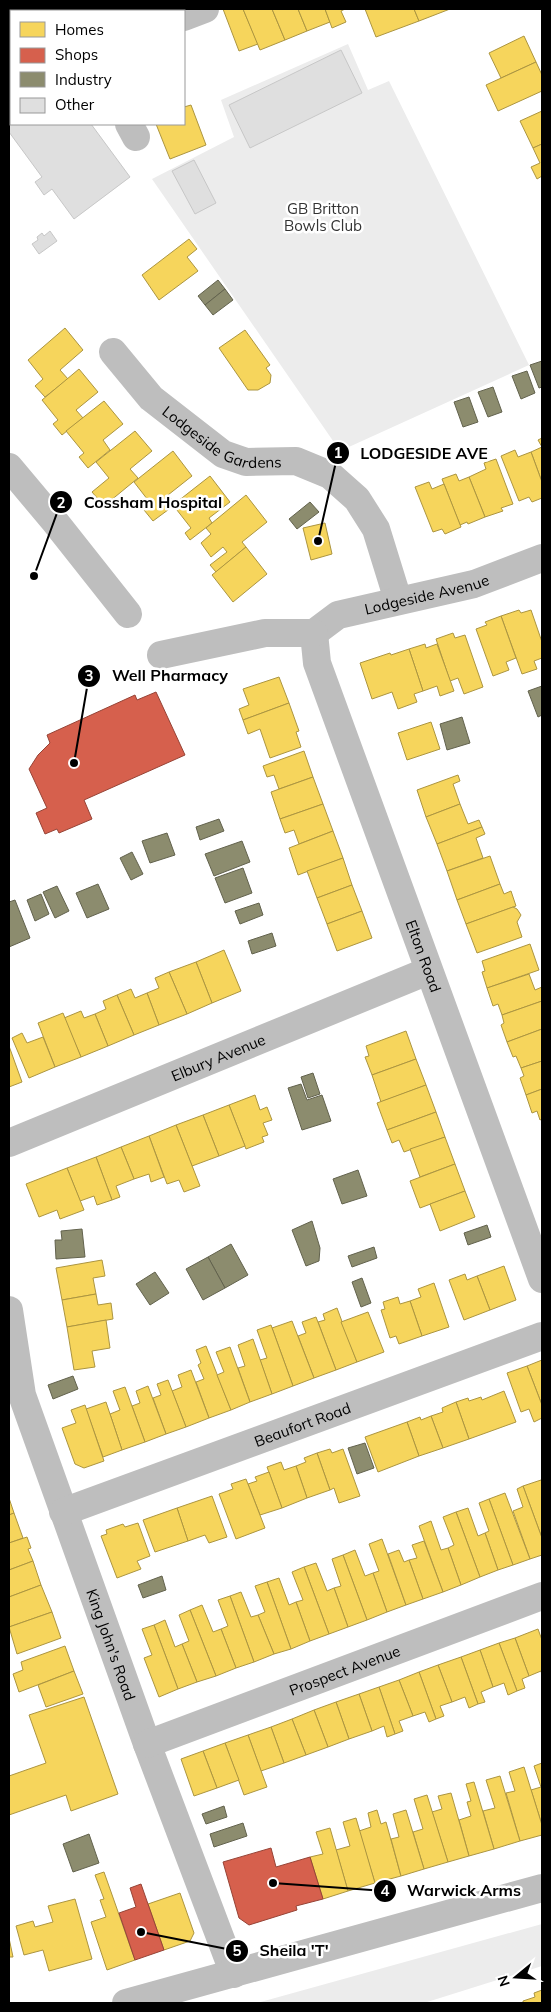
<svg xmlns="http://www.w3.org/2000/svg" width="551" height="2012" viewBox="0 0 551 2012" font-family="Mulish,sans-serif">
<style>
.green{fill:#ececec}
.homes{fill:#f6d55c;stroke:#ac9540}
.shops{fill:#d6604d;stroke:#964336}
.industry{fill:#8c8c6e;stroke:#62624d}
.building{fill:#dfdfdf;stroke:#c7c7c7}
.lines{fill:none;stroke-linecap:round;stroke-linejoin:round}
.minor{stroke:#bebebe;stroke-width:28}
.tertiary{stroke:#bebebe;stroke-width:28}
.labels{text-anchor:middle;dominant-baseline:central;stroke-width:5;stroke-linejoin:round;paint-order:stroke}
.park-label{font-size:15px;fill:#333;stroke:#fff}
.street-label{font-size:15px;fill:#000;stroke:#fff}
.leader{fill:none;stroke:#000;stroke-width:2}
.callout-dot{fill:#000;stroke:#fff;stroke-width:2}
.mark-label{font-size:15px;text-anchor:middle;font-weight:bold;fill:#fff}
.callout-label{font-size:16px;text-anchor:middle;font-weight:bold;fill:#000;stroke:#fff;stroke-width:5;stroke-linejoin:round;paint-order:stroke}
</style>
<rect width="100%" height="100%" fill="#fff"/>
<g class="green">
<path d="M348,44l20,46 21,-9 140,284 -189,86 -188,-272 82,-42 -13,-37z"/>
<path d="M542,1924v42l-118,37h-167z"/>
</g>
<g class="homes">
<path d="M223,9h20l15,35 -19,7z"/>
<path d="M243,9h29l13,31 -25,10z"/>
<path d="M272,9h26l9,22 -22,9z"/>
<path d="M298,9h27l5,13 -23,9z"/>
<path d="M325,9h20l-4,2 5,11 -14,6z"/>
<path d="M365,9h49l5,12 -43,16z"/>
<path d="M414,9h36l-31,12z"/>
<path d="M524,36l12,26 -35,16 -12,-25z"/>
<path d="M536,62l6,13v16l-44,20 -12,-26z"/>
<path d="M191,105l15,40 -36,14 -14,-35h28v-17z"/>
<path d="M542,111v33l-9,4 -13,-27z"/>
<path d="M542,144v32l-5,3 -6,-12 9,-4 -7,-15z"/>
<path d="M189,239l8,10 -10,8 11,14 -39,29 -17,-25z"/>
<path d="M65,328l18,22 -23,20 8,9 -23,18 -10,-11 8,-7 -15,-19z"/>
<path d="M245,330l25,35 -4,3 5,7 -1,8 -12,7h-10l-29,-42z"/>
<path d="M79,369l19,23 -22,18 7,8 -21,17 -9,-11 5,-4 -16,-20z"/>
<path d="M104,401l19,23 -20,16 7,10 -22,18 -9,-11 5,-4 -18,-22z"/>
<path d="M135,431l17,20 -22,18 8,9 -34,28 -12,-14 17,-14 -13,-16z"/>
<path d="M542,438v44l-11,-30 11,-5 -4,-7z"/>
<path d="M515,450l3,7 13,-5 11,30v16l-10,4 -3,-5 -10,4 -18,-45z"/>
<path d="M173,451l19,25 -24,19 8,9 -23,17 -9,-11 7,-6 -17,-22z"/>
<path d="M496,459l17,45 -12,4 2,3 -18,6 -16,-40 17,-8 -2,-6z"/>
<path d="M456,474l3,7 10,-4 16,40 -17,7 -1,-2 -7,3 -18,-46z"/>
<path d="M210,476l20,26 -21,16 3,5 -22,17 -5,-7 6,-5 -18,-23z"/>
<path d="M429,482l3,7 12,-5 17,43 -16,7 -3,-5 -9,3 -18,-45z"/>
<path d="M246,495l21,27 -25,20 4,5 -30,25 -6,-7 17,-13 -4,-5 -12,10 -10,-14 10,-9 -5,-6z"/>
<path d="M325,523l7,31 -21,6 -8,-32z"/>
<path d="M246,547l21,27 -34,28 -21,-27z"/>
<path d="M519,610l2,3 10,-3 11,32v16l-8,3 3,8 -15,5 -21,-58z"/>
<path d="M501,616l15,42 -10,4 3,8 -16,6 -17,-47 11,-4 -2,-3z"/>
<path d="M453,633l2,5 10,-3 18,52 -19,7 -6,-16 -8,3 -14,-42z"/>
<path d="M425,644l1,4 11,-4 17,47 -14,5 -3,-10 -14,5 -14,-42z"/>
<path d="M409,649l14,42 -9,3 3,8 -19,7 -6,-17 -20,7 -12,-36 30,-10 1,2z"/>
<path d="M279,677l10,26 -46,17 -4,-11 10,-4 -6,-16z"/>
<path d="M289,703l10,28 -3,1 5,15 -31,11 -10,-29 -12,5 -5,-14z"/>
<path d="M431,722l9,27 -33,11 -9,-27z"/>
<path d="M304,751l9,26 -34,12 -5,-14 -7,2 -4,-11z"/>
<path d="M458,775l2,6 -7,3 7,20 -34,13 -9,-27z"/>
<path d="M313,777l10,27 -43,15 -9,-27z"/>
<path d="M323,804l10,27 -34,13 -5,-14 -9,3 -5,-14z"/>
<path d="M460,804l8,20 11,-4 3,7 -45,17 -11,-27z"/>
<path d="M482,827l3,7 -9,4 7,20 -36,13 -10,-27z"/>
<path d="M333,831l10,27 -45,17 -9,-27z"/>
<path d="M490,856l10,28 -43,16 -10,-29z"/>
<path d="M343,858l9,27 -35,13 -10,-27z"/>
<path d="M500,884l4,10 7,-3 5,15 -50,18 -9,-24z"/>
<path d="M352,885l10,26 -35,13 -10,-26z"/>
<path d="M513,907l4,2 4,6 -4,7 5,15 -45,16 -11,-29z"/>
<path d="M362,911l10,27 -35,13 -10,-27z"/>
<path d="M530,944l9,26 -52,18 -5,-16 3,-1 -3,-10z"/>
<path d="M224,950l17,41 -29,12 -16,-41z"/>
<path d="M196,962l16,41 -25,11 -18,-42z"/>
<path d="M169,972l18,42 -28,11 -12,-32 12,-5 -4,-10z"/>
<path d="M529,974l6,16 7,-3v14l-40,14 -4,-11 -5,2 -6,-18z"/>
<path d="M131,989l4,9 12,-5 12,32 -25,10 -17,-40z"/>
<path d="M117,995l17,40 -26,11 -13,-32 11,-5 -3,-8z"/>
<path d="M542,1001v28l-35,13 -6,-17 3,-2 -2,-8z"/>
<path d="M81,1011l3,7 11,-4 13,32 -27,11 -17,-39z"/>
<path d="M63,1013l18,44 -26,10 -17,-44z"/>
<path d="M542,1029v32l-21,7 -5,-12 -3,1 -6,-15z"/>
<path d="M406,1031l10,28 -44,16 -7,-18 4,-1 -3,-10z"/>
<path d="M22,1033l5,10 16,-6 12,30 -26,11 -17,-40z"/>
<path d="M9,1046l13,36 -13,5z"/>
<path d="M416,1059l10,26 -45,17 -9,-27z"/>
<path d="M542,1061v28l-16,6 -6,-17 4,-2 -3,-8z"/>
<path d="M426,1085l10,27 -49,18 -10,-27z"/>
<path d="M542,1089v30l-2,1 -3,-9 -5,2 -6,-18z"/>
<path d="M255,1095l5,15 7,-3 5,13 -9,3 5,12 -6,2 2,5 -18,7 -17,-44z"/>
<path d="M229,1105l16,41 -26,10 -16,-41z"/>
<path d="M436,1112l9,25 -41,15 -5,-12 -7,3 -5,-13z"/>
<path d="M203,1115l16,41 -27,10 -16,-41z"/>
<path d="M176,1125l24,61 -16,6 -5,-12 -12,4 -18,-48z"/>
<path d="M149,1136l15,41 -13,5 -2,-8 -15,5 -13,-32z"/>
<path d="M445,1137l10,27 -35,13 -10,-28z"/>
<path d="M121,1147l13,32 -18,7 4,11 -8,3 -16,-43z"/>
<path d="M96,1157l16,43 -15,5 -3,-9 -14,5 -13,-33z"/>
<path d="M455,1164l10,27 -45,17 -10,-27z"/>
<path d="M67,1168l17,42 -24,9 -3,-9 -18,7 -13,-33z"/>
<path d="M465,1191l10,26 -35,14 -10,-27z"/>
<path d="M102,1260l3,16 -12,2 3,16 -34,6 -6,-32z"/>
<path d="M504,1266l12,34 -26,10 -13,-34z"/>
<path d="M465,1274l2,6 10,-4 13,34 -26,10 -15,-40z"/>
<path d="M434,1283l15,44 -27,9 -12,-35 11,-4 -3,-8z"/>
<path d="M96,1294l2,11 13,-2 2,16 -46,8 -5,-27z"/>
<path d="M398,1297l2,7 10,-3 12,35 -23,8 -3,-8 -6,2 -9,-28 4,-1 -2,-7z"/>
<path d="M337,1308l20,54 -21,8 -18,-48 7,-2 -2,-6z"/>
<path d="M368,1312l16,40 -27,10 -16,-40z"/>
<path d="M316,1317l20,53 -22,8 -16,-42 8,-3 -4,-11z"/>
<path d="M106,1320l4,28 -18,3 3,16 -21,3 -7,-43z"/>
<path d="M292,1321l22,57 -21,8 -21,-58z"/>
<path d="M271,1325l22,61 -21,8 -12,-34 7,-2 -10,-28z"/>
<path d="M253,1339l19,55 -22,8 -12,-34 7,-2 -7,-21z"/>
<path d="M206,1346l25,64 -22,8 -13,-36 8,-3 -6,-14 3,-2 -5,-13z"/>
<path d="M230,1347l20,55 -19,8 -14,-35 7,-3 -8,-20z"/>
<path d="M542,1360v45l-15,-39z"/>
<path d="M527,1366l15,39v13l-8,4 -5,-13 -8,3 -14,-39z"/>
<path d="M191,1370l18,48 -23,9 -14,-36 10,-4 -4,-12z"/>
<path d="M168,1380l18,47 -20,7 -13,-36 8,-3 -4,-11z"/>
<path d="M148,1386l18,48 -21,8 -13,-36 8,-3 -4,-12z"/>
<path d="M125,1387l20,55 -23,8 -12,-36 10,-4 -7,-19z"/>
<path d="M504,1391l12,31 -47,17 -13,-37 12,-4 1,3 12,-4 1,3z"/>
<path d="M106,1402l16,48 -19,7 -17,-48z"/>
<path d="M456,1402l13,37 -26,9 -12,-32 12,-4 -1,-4z"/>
<path d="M85,1405l19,56 -20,7 -9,-4 -13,-36 14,-5 -5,-13z"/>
<path d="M431,1416l12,32 -24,8 -12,-34 13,-5 1,3z"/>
<path d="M407,1422l12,34 -41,16 -13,-35z"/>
<path d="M330,1449l2,4 11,-4 17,47 -21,7 -5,-15 -4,2 -13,-37z"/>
<path d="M317,1453l13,37 -23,8 -11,-32 10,-4 -2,-4z"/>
<path d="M281,1462l3,8 12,-4 11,32 -25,10 -15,-41z"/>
<path d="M269,1472l13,36 -22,7 -12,-31 9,-3 -2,-4z"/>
<path d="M246,1479l19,49 -29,11 -17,-45 14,-5 -2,-5z"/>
<path d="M541,1480l1,3v55l-19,-52z"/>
<path d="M523,1486l19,52v17l-12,4 -17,-48 10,-4 -6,-18z"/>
<path d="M505,1493l25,66 -17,6 -24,-66z"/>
<path d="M212,1496l15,41 -18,6 -4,-8 -17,6 -11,-33z"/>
<path d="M9,1498l5,15 -5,2z"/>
<path d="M489,1499l24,66 -15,5 -13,-37 4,-2 -10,-28z"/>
<path d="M177,1508l11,33 -33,11 -12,-32z"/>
<path d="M468,1508l10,28 7,-3 13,37 -18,7 -24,-65z"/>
<path d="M456,1512l24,65 -19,8 -13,-37 6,-3 -11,-28z"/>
<path d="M14,1513l9,25 -14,5v-28z"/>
<path d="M431,1521l10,29 7,-2 13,37 -18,7 -24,-66z"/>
<path d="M138,1523l12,33 -13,5 4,8 -24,9 -16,-42 6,-2 -1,-4 17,-6 2,3z"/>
<path d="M27,1537l4,11 -3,1 5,12 -24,9v-27z"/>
<path d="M382,1539l24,66 -19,7 -14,-39 6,-2 -10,-27z"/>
<path d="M424,1541l19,51 -20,7 -14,-39 8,-2 -5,-13z"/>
<path d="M355,1550l10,26 8,-3 14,39 -20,8 -24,-65z"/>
<path d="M399,1550l5,12 5,-2 14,39 -17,6 -18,-51z"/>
<path d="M343,1555l24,65 -19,7 -14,-39 7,-2 -9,-27z"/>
<path d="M33,1561l8,24 -32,12v-27z"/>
<path d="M316,1563l11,28 7,-3 14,39 -19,7 -25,-67z"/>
<path d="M304,1567l25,67 -19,7 -14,-39 7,-2 -11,-28z"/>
<path d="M279,1578l10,27 7,-3 14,39 -19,8 -24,-67z"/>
<path d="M267,1582l24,67 -17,5 -16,-39 7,-3 -10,-26z"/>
<path d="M41,1585l11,27 -43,15v-30z"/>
<path d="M241,1592l10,25 7,-2 16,39 -20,8 -24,-66z"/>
<path d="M230,1596l24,66 -18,6 -15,-39 7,-3 -10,-26z"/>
<path d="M202,1605l11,27 8,-3 15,39 -20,8 -26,-66z"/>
<path d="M190,1610l26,66 -19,6 -15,-38 7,-3 -10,-26z"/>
<path d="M52,1612l9,26 -44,16 -8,-27z"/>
<path d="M165,1620l10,27 7,-3 15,38 -19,7 -24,-64z"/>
<path d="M154,1625l24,64 -19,8 -15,-39 8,-3 -10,-26z"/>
<path d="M538,1629l4,11v35l-1,-4 -12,5 -14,-38z"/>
<path d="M515,1638l14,38 -7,3 3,9 -8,3 -18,-48z"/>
<path d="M499,1643l18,48 -9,4 -4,-12 -11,4 -13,-37z"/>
<path d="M65,1646l9,25 -55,21 -6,-18 10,-4 -2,-8z"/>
<path d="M480,1650l13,37 -12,5 4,10 -7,2 -17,-47z"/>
<path d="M461,1657l17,47 -9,4 -4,-11 -13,5 -14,-37z"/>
<path d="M438,1665l14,37 -12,4 4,10 -8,3 -17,-47z"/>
<path d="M74,1671l9,23 -37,13 -8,-22z"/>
<path d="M419,1672l17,47 -7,3 -4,-10 -12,4 -14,-36z"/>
<path d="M399,1680l14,36 -14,5 4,10 -8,3 -16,-47z"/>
<path d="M379,1687l16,47 -8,3 -3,-11 -12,5 -13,-37z"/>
<path d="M359,1694l13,37 -23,8 -13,-37z"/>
<path d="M84,1697l34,97 -47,17 -5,-16 -57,20v-39l37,-13 -17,-48z"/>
<path d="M336,1702l13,37 -21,8 -14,-37z"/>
<path d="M314,1710l14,37 -22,8 -14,-36z"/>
<path d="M292,1719l14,36 -22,8 -13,-36z"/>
<path d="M271,1727l13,36 -23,8 -13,-36z"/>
<path d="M248,1735l19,52 -23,8 -19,-52z"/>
<path d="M225,1743l14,37 -22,8 -14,-37z"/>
<path d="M203,1751l14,37 -23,8 -13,-37z"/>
<path d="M542,1763v62l-11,-35 10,-3 -7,-21z"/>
<path d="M524,1767l18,58v10l-22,6 -14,-48 9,-2 -6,-19z"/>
<path d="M500,1776l20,65 -26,8 -11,-38 12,-3 -9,-28z"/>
<path d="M474,1782l20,67 -25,7 -10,-36 12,-4 -4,-14 4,-1 -5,-17z"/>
<path d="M451,1793l18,63 -21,6 -16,-50 10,-3 -4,-13z"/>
<path d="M427,1795l21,67 -24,7 -11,-37 10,-3 -9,-30z"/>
<path d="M377,1810l4,14 5,-2 15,54 -26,7 -16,-52 12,-4 -3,-14z"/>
<path d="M406,1810l18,59 -23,7 -10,-37 8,-2 -6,-23z"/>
<path d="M356,1818l19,65 -27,8 -12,-41 14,-4 -7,-24z"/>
<path d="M330,1828l18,63 -25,8 -13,-42 13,-3 -7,-22z"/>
<path d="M104,1872l31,88 -28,10 -16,-48 15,-5 -6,-17 4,-1 -9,-24z"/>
<path d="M180,1893l14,40 -4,8 -26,9 -16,-46z"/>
<path d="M75,1899l17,60 -43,12 -6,-21 -19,5 -8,-29 17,-5 2,6 18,-5 -5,-16z"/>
<path d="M9,1938l4,19h-4z"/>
<path d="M542,1990v13h-19v-2l12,-4 -1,-4z"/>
</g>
<g class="shops">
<path d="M156,692l29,63 -101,45 8,19 -33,14 -2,-4 -12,5 -9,-21 11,-5 -18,-39 9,-14 12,-12 -3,-8 88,-40 2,5z"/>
<path d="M271,1848l5,19 34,-10 13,42 -27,7 1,4 -48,15 -10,-7 -16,-56z"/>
<path d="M141,1884l23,66 -29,10 -16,-47 17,-6 -6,-19z"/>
</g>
<g class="industry">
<path d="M218,280l7,9 -20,16 -7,-9z"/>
<path d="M225,289l8,11 -20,15 -8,-10z"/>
<path d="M542,361v26l-3,1 -9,-23z"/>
<path d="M527,371l8,22 -14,6 -9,-23z"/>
<path d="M493,387l9,25 -14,5 -10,-25z"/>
<path d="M469,397l9,25 -15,5 -9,-25z"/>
<path d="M310,502l9,10 -22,17 -8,-10z"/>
<path d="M542,686v29l-4,2 -10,-26z"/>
<path d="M462,717l8,26 -23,7 -7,-26z"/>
<path d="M219,819l5,12 -24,9 -4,-13z"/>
<path d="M167,833l8,22 -25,8 -8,-22z"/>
<path d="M242,841l8,21 -36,14 -9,-22z"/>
<path d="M132,852l11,22 -12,6 -11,-22z"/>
<path d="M243,868l9,25 -27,10 -10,-25z"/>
<path d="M98,884l11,25 -22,9 -11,-25z"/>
<path d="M57,886l12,25 -14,7 -12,-26z"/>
<path d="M41,894l8,20 -14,7 -8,-21z"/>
<path d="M15,900l15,38 -21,9v-45z"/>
<path d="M259,903l4,12 -23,9 -5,-13z"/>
<path d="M272,933l4,13 -24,8 -4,-13z"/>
<path d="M313,1073l7,21 -12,4 -7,-21z"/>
<path d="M301,1084l6,16 15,-5 9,26 -29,9 -14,-42z"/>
<path d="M358,1170l9,26 -25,8 -9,-25z"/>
<path d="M312,1221l8,27 -1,13 -13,5 -14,-36z"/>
<path d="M487,1225l4,12 -23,8 -4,-12z"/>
<path d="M82,1229l3,28 -29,2 -1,-19h7l-1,-9z"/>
<path d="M231,1244l17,31 -23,13 -17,-31z"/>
<path d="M374,1247l3,11 -25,9 -4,-11z"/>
<path d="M208,1257l17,31 -22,12 -17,-31z"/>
<path d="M155,1272l14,21 -19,12 -14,-21z"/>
<path d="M362,1278l9,25 -10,4 -9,-25z"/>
<path d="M73,1376l5,13 -25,10 -5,-14z"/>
<path d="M365,1443l9,25 -17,6 -9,-26z"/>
<path d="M162,1576l4,14 -23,8 -5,-13z"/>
<path d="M224,1806l3,11 -21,7 -4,-10z"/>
<path d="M243,1823l4,13 -33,11 -4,-13z"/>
<path d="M89,1834l10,29 -26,9 -10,-28z"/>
</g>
<g class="building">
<path d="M9,41l2,4v79h80l39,53 -56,42 -22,-30 -8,6 -9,-13 7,-5 -33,-45z"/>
<path d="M341,50l21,43 -112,55 -21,-43z"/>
<path d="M194,160l22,43 -21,11 -23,-43z"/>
<path d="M50,231l7,10 -18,13 -7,-10 6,-4 -1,-3 5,-4 2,3z"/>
</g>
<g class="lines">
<g class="minor">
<path d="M106,9l1,2"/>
<path d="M184,17l21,-8"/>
<path d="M129,124l7,13"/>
<path id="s1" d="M113,352l38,46 72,56 23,8 50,-1 34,14 27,24 19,30 22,71"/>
<path d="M9,467l47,56 72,91"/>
<path id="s2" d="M314,633l3,30 225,616"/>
<path id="s3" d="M314,633l24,-18 136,-31 68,-26"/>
<path d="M161,655l104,-22h49"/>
<path id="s4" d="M9,1143l419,-172"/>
<path id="s5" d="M9,1310l13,85 125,349 87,230"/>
<path id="s6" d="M63,1512l479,-176"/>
<path id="s7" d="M147,1744l395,-148"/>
</g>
<path class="tertiary" d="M126,2003l416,-115"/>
</g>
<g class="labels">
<g class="park-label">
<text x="323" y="208">GB Britton<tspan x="323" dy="17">Bowls Club</tspan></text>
</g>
<g class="street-label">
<text stroke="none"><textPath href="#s1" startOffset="144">Lodgeside Gardens</textPath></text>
<text stroke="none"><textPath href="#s3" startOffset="121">Lodgeside Avenue</textPath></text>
<text stroke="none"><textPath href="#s2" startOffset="342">Elton Road</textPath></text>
<text stroke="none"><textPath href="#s4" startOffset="226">Elbury Avenue</textPath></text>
<text stroke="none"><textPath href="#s6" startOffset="255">Beaufort Road</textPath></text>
<text stroke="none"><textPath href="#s5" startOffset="351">King John's Road</textPath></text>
<text stroke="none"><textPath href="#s7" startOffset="211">Prospect Avenue</textPath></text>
</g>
</g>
<path class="leader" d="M318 541L338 453M34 576L61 502M74 763L89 676M273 1883L385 1891M141 1932L237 1951"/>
<g class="callout-dot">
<circle cx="318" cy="541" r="5"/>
<circle cx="34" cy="576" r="5"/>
<circle cx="74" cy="763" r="5"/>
<circle cx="273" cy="1883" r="5"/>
<circle cx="141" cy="1932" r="5"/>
<circle cx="338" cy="453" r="12"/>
<circle cx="61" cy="502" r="12"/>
<circle cx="89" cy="676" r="12"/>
<circle cx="385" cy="1891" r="12"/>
<circle cx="237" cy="1951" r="12"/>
</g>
<g class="mark-label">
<text x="338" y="458">1</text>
<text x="61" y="508">2</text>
<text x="89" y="681">3</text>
<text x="385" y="1896">4</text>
<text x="237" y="1956">5</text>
</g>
<g class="callout-label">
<text x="424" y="459">LODGESIDE AVE</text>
<text x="153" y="508">Cossham Hospital</text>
<text x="170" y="681">Well Pharmacy</text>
<text x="464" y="1896">Warwick Arms</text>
<text x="294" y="1956">Sheila 'T'</text>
</g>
<rect width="551" height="2012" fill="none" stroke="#000000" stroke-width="20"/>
<rect x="10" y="10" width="175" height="115" fill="#ffffff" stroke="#999999"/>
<rect x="20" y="22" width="25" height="15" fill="#f6d55c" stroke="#999999"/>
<text x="55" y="35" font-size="15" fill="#000000">Homes</text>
<rect x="20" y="48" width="25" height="15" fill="#d6604d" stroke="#999999"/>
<text x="55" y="60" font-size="15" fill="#000000">Shops</text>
<rect x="20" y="72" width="25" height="15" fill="#8c8c6e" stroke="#999999"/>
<text x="55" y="85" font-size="15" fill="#000000">Industry</text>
<rect x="20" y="98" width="25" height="15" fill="#dfdfdf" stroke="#999999"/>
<text x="55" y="110" font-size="15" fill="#000000">Other</text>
<g transform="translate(516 1977) rotate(252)" stroke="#ffffff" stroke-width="4" paint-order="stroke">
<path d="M0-4L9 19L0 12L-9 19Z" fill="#000000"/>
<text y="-8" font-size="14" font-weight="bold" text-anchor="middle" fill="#000000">N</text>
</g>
</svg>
